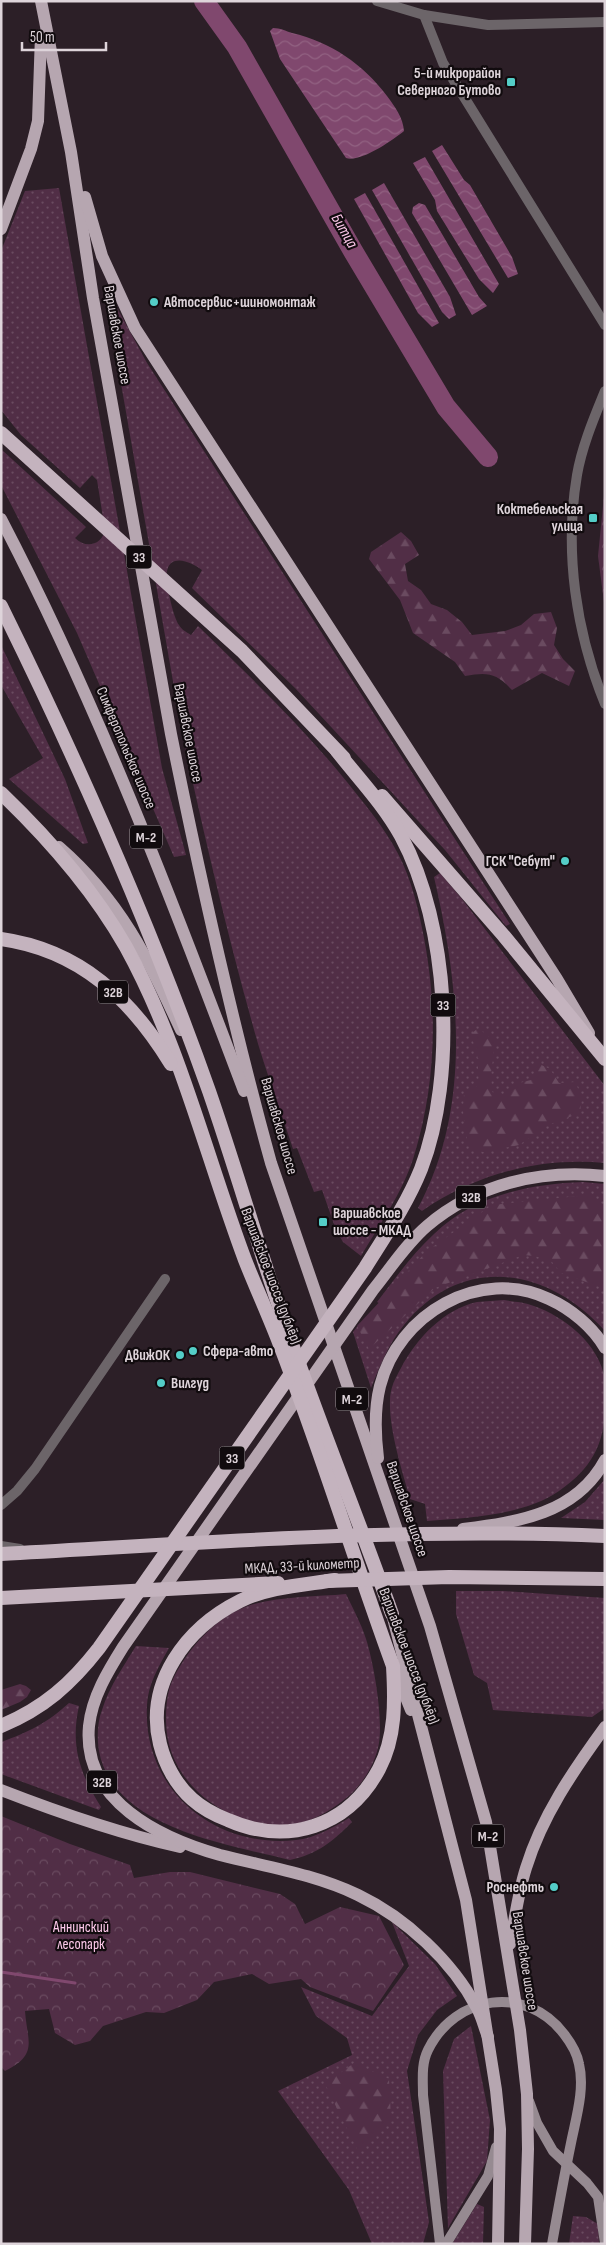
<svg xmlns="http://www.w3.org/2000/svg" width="606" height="2245" viewBox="0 0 606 2245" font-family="'Sofia Sans Condensed',sans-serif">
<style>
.grass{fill:url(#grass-dots)}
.forest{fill:url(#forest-firs)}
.park{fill:url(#park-crowns)}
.water{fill:url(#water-waves)}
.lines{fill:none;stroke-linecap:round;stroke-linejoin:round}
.stream{stroke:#80486e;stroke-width:3}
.river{stroke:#80486e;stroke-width:20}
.minor{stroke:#6c6569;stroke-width:10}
.tertiary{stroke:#6c6569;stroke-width:10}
.secondary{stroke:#968a91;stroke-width:10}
.primary{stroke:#b6a6b0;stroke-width:12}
.trunk{stroke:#c4b3be;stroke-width:14}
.poi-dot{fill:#54cdc7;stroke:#110b0e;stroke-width:2}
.labels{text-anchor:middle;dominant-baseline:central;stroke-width:4.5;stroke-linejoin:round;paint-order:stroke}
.shield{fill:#110b0e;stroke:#a0989d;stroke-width:1}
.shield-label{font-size:14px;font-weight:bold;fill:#ded4da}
.poi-label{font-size:15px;font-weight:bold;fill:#ded4da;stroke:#110b0e;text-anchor:end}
.street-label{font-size:15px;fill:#ded4da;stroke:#110b0e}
.park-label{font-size:15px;fill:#fdc9ea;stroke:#110b0e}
.water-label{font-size:16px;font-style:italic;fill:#fec9eb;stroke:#110b0e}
</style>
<defs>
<pattern id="grass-dots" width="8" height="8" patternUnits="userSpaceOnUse" patternTransform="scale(1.25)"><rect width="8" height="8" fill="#512e46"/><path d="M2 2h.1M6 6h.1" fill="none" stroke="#6a4b60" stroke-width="1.8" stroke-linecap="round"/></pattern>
<pattern id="forest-firs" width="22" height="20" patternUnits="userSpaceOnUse" patternTransform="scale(1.25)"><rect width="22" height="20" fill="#512e46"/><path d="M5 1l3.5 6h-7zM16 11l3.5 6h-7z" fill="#6a4b60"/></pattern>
<pattern id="park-crowns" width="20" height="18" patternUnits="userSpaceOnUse" patternTransform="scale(1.25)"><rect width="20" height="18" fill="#512e46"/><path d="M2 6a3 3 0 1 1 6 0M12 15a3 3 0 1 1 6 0" fill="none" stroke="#6a4b60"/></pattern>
<pattern id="water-waves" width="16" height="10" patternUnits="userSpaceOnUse" patternTransform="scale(1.25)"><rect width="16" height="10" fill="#80486e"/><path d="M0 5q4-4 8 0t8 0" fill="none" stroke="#926282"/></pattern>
</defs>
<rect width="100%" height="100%" fill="#2c1f27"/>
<g class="grass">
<path d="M59,188l92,518 11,62 24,87 -12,2 -97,-224 -76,-148v-36l85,78 -11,11c11,11 27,7 30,-8l-8,-50 -5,-5 -12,13 -59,-53 -20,-25v-159l24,-60z"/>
<path d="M116,306l31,57 363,561 -4,2 -61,-76 -150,-162 -103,-100 10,-18c-9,-7 -31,-18 -35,1 -2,10 6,46 12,54 2,4 7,7 12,10l7,-9c51,50 104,100 149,156 16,20 32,39 45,61 16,26 24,55 30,85 16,76 15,153 -8,228 -11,36 -34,68 -53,100l-18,-14 -7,-12 -14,-40 -8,2 -17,-44 -4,1c-13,-41 -29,-82 -40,-123 -27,-97 -50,-195 -71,-293l-74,-424z"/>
<path d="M1,645l64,134 23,64 -5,1 -74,-65 34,-21 -42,-73z"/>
<path d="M440,873l22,26 143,187v77c-66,-6 -129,11 -183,48l-4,-3c55,-102 41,-223 16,-331z"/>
<path d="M583,1182l22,2v147c-57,-64 -143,-78 -201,-6 -15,18 -24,41 -33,63l-18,-56 7,-9 9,5 27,-16 -19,-10c18,-23 35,-48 57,-68 40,-39 96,-50 149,-52z"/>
<path d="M504,1300c10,2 21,2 30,6 31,11 65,38 71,73 1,8 0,18 0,27 0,38 -14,63 -46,85 -34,24 -91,27 -132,30l-2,-17 -15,-5c-8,-29 -21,-69 -20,-98 0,-13 5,-22 11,-33 15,-29 43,-59 76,-66 9,-1 18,-1 27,-2z"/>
<path d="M605,1479v41l-44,-2 24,-16z"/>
<path d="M456,1591h47l102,7v110l-13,9 -99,-7 -6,-27 -13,-8 -18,-61z"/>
<path d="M346,1594c7,15 15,29 20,45 8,25 17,78 13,104 -3,19 -15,39 -29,52 -15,13 -35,26 -56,29 -62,8 -128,-39 -128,-103 0,-15 1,-31 8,-44 15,-29 40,-58 71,-70 30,-11 70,-10 101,-13z"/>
<path d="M136,1646l33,2c-10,18 -21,36 -22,57 -5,84 67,144 149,135 19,-2 36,-12 53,-22l3,4c-20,20 -34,32 -62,38 -63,-16 -177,-32 -191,-109 -2,-13 -2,-28 3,-41 7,-23 21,-43 34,-64z"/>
<path d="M69,1703l10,3c-9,40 1,68 22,101l-2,3 -98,-36v-32c28,-10 46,-19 68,-39z"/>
<path d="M392,1922l43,42 22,32 -20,14 -19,25 -11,36 22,151 -6,22h-51l-23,-54 -71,-99 74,-36 -5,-17 -31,-22 -15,-29 71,29 37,-50z"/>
<path d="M471,2026l19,94 -3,41 -39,67 -5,-157 11,-32z"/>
<path d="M477,2204l7,3 -1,37h-31z"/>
<path d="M573,2216l13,1 12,7 1,20h-30z"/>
</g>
<g class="forest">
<path d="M401,532l10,9 8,14 -14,9 3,17 13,9 10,14 16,6 15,12 10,13 33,-4 16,-6 13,-11 17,-2 6,16 -3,17 9,14 12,12 -6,15 -27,-13 -30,17c-16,-17 -24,-18 -47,-14l-10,-14 -42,-29 -13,-33 -31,-41 2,-7z"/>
<path d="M477,1029l5,2 13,11 -4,33 1,17 16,3 11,-12 16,-4v-17l15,7 9,14 16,-1 7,15 -2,16 -32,12 -29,20 -36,7 -15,-7 -5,-34 1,-17 15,-9 -2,-35 -7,-15z"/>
<path d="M588,1195l17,12v84l-2,-3 -42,-15 -9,-11 -17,-6 -12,-1 -88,33 -66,61 -12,-23 70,-75 65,-46z"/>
<path d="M20,1684l6,2 5,4 -4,7 -7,5 -19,8v-20z"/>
<path d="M354,2063l35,16 2,40 -33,32 -33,-67z"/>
</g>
<g class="park">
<path d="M605,486v124l-7,-54z"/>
<path d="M1,1816l69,28 60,21 4,13 36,-6h20l90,22 15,10 10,20 35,-17 39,9 25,49 -31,46 -63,-24 -9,-8 -32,5 -17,-10 -38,8 -17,18 -33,13 -18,-1 -43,14 -13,15 -15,4 -20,-12 -6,-24 -24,2c2,30 14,43 -20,60l-4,-4z"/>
</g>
<g class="water">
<path d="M273,28c7,0 13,3 19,5 39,9 71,31 95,63 8,11 16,21 17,35 -11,9 -44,32 -58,27l-66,-99 -10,-28z"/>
<path d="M442,145l22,35 6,5 42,72 6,17 -10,4 -76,-127z"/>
<path d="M425,157l74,127 -6,9 -14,-14 -42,-68 -2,-11 -22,-37z"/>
<path d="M384,183l66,114 6,18 -7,4 -7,-7 -70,-122z"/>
<path d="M365,193l74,130 -7,4 -14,-14 -64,-114z"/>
<path d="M419,203l6,2 54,92 8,9 -15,9 -60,-102 1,-6z"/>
</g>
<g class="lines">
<path class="stream" d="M1,1972l74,11"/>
<path class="river" d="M204,1l33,46 116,204 93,156 42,50"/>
<g class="minor">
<path d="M424,15l19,48 162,262"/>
<path d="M1,1505l16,-14 18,-22 130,-190"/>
<path d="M1,1546l19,3"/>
</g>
<g class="tertiary">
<path d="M377,1l47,14 64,10 117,-3"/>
<path d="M605,391c-11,27 -23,55 -28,84 -13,77 -1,157 28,229"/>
</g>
<g class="secondary">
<path d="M529,2101l8,22 16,28 34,32 11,14 7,46"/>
<path d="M440,2244l-17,-149c0,-15 -2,-31 5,-45 27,-55 98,-66 136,-16 7,9 13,19 15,30 6,25 -3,54 -8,79 -7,34 -13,67 -19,101"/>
<path d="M446,2244l42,-68 8,-29"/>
</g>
<g class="primary">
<path d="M41,1l30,151 22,146 78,436c29,144 61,288 100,429l159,463 56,196 34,208 7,64 1,55 -3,95"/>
<path d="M85,197l17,59 33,72 422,651 32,54"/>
<path d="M1,229l30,-80 7,-28 3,-86"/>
<path d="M1,519c96,184 170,378 243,572"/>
<path d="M59,847c62,54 88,110 122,183"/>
<path d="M378,1458c-3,-24 -4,-48 2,-72 18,-72 100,-120 169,-87 22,10 44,28 56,49"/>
<path d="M463,1529c55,-7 113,-15 142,-69"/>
<path d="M392,1614l74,286 30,190 4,39 -2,115"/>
<path d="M395,1670l16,40"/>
<path d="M1,1790c59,23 117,43 179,57"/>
<path d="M510,1944c5,-25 8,-51 16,-76 16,-52 47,-97 79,-141"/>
<path d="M488,2037c-4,-10 -6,-20 -11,-29 -25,-47 -71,-90 -119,-113 -44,-21 -91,-28 -138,-40 -60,-17 -138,-54 -131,-129 3,-29 19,-55 34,-79l250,-357c17,-21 33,-46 54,-64 49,-42 114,-57 178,-50"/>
</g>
<g class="trunk">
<path d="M1,433l241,218 102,107"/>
<path d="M1,606c78,158 149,319 208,485 26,75 48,152 74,227 34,100 74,197 109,296"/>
<path d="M1,793c48,46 92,96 125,154 54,98 80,209 119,313 11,28 24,56 35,85 41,106 74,214 113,321 2,35 3,71 -14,103 -31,58 -92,77 -151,51 -13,-5 -26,-12 -36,-21 -16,-14 -27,-35 -32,-55 -15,-61 26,-116 80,-143 28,-14 64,-16 95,-21"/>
<path d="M382,796l122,140 101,123"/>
<path d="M1,939c79,11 130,60 170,125"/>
<path d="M1,1554c201,-11 403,-27 604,-18"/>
<path d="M327,1581l122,-4 156,2"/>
<path d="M1,1598l277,-15"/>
<path d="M1,1726c43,-18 70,-42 98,-78l266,-380c20,-32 42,-64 56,-99 36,-94 28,-244 -20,-333 -17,-31 -42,-57 -64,-85"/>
</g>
</g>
<g class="poi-dot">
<rect x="506" y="77" width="10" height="10" rx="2.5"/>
<circle cx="154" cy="302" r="5"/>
<rect x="588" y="513" width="10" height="10" rx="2.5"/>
<circle cx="565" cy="861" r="5"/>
<rect x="318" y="1217" width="10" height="10" rx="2.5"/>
<circle cx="193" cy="1351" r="5"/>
<circle cx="180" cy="1355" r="5"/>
<circle cx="161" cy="1383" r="5"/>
<circle cx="554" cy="1887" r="5"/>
</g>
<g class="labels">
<g class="shield">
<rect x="126.5" y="545.5" width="25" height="23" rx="4"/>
<rect x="130" y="825.5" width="32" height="23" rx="4"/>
<rect x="98" y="980.5" width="30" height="23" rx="4"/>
<rect x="430.5" y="993.5" width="25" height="23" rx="4"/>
<rect x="456" y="1185.5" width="30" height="23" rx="4"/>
<rect x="336" y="1387.5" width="32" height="23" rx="4"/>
<rect x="219.5" y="1446.5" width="25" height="23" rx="4"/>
<rect x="87" y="1770.5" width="30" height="23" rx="4"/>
<rect x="472" y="1824.5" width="32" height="23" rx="4"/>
</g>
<g class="shield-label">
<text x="139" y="557">33</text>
<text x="146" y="837">М-2</text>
<text x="113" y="992">32B</text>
<text x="443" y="1005">33</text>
<text x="471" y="1197">32B</text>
<text x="352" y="1399">М-2</text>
<text x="232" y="1458">33</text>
<text x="102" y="1782">32B</text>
<text x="488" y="1836">М-2</text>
</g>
<g class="poi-label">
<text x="501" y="73">5-й микрорайон<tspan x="501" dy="17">Северного Бутово</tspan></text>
<text x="164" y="302" text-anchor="start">Автосервис+шиномонтаж</text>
<text x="583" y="509">Коктебельская<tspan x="583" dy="17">улица</tspan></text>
<text x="555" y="861">ГСК "Себут"</text>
<text x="333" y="1213" text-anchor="start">Варшавское<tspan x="333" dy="17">шоссе - МКАД</tspan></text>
<text x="203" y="1351" text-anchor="start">Сфера-авто</text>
<text x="170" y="1355">ДвижОК</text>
<text x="171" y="1383" text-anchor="start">Вилгуд</text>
<text x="544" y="1887">Роснефть</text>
</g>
<g class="street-label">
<text transform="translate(117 335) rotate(80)">Варшавское шоссе</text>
<text transform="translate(188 733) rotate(79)">Варшавское шоссе</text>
<text transform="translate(126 748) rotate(67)">Симферопольское шоссе</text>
<text transform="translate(279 1126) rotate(74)">Варшавское шоссе</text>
<text transform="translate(271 1276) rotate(69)">Варшавское шоссе (дублёр)</text>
<text transform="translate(407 1509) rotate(71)">Варшавское шоссе</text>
<text transform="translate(302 1566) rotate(-3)">МКАД, 33-й километр</text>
<text transform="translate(409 1656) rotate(69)">Варшавское шоссе (дублёр)</text>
<text transform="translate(525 1961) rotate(81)">Варшавское шоссе</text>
</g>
<g class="park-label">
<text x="81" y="1927">Аннинский<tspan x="81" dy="17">лесопарк</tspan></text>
</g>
<g class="water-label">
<text transform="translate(344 231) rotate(60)">Битца</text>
</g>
</g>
<rect width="606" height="2245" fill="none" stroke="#ded4da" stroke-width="5"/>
<path d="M22 42v8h84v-8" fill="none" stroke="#ded4da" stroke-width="2.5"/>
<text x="30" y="42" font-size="15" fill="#ded4da" stroke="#110b0e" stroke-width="4" paint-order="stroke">50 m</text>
</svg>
